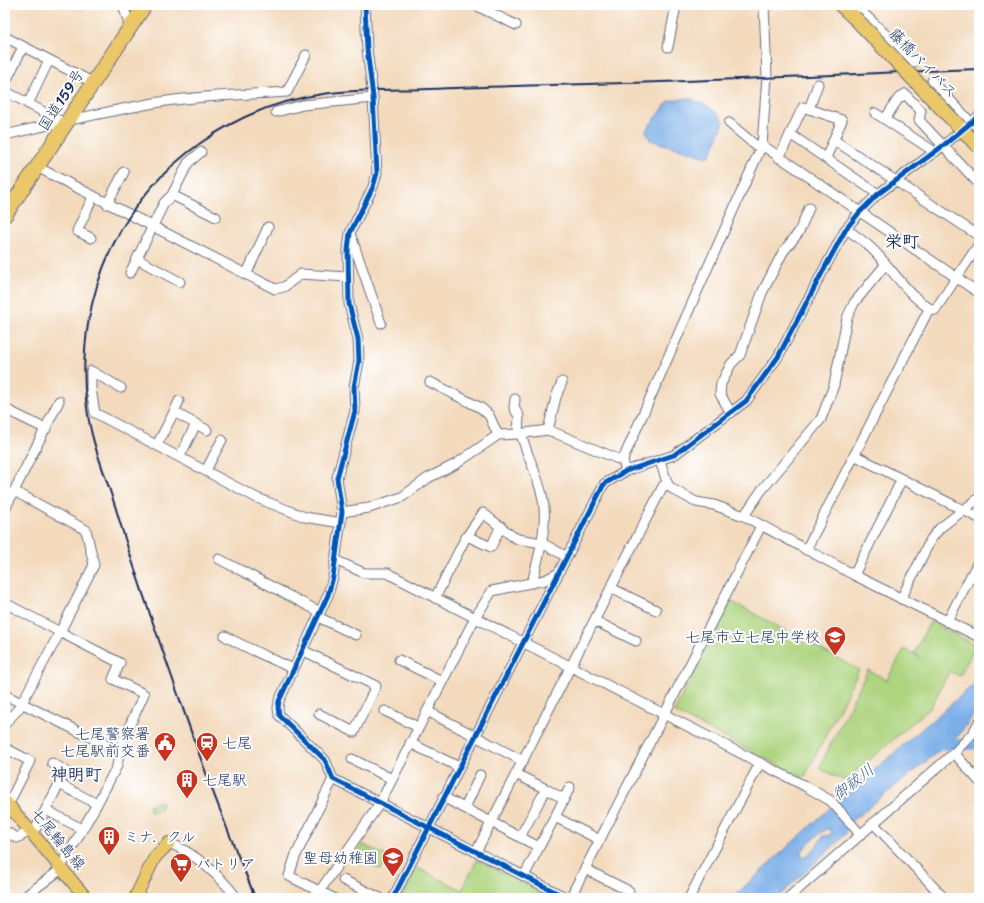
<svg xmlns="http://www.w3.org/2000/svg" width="984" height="903" viewBox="0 0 984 903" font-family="Sriracha,'Klee One',sans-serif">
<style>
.green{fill:#add47f;stroke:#64826e}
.water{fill:#7bafe8;stroke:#4b6fa3;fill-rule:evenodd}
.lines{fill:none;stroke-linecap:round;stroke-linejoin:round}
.river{stroke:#7bafe8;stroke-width:11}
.minor-casing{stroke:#676b7f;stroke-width:11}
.major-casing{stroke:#676b7f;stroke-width:14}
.highway-casing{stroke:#676b7f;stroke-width:16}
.minor{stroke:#fff;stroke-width:9}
.major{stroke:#eac769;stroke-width:12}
.highway{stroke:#eac769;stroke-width:14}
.rail{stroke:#1b2f5e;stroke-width:2}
.highway-bridge-casing{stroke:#676b7f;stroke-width:16;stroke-linecap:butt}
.highway-bridge{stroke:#eac769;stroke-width:14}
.cycleway-casing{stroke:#fff;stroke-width:8}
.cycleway{stroke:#0057b8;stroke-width:5}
.labels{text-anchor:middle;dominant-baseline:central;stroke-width:4;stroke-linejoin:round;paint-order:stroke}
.street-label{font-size:15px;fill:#1b2f5e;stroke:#fff}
.poi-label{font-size:15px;fill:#1b2f5e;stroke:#fff;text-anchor:start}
.water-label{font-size:16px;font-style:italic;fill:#3d5c8e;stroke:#fff}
.quarter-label{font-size:17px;font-weight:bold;fill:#1b2f5e;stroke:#fff}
</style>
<rect width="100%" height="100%" fill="#fff"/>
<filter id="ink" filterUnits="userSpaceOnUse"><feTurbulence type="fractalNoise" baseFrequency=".025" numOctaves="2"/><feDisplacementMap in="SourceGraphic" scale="8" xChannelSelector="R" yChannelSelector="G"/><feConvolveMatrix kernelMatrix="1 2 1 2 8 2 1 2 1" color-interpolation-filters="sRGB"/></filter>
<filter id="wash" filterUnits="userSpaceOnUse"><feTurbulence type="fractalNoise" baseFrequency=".012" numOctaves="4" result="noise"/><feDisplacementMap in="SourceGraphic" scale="16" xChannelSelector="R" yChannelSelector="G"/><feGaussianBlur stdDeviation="0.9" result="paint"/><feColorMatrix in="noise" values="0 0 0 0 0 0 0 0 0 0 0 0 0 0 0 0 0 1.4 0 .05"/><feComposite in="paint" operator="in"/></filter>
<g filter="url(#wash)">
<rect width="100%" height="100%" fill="#f3dabd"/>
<g class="green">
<path d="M729,600l130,70 -55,108 -130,-66z"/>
<path d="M930,622l46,23 -16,31 -11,-5 -18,36 -86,74 -26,-13 49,-98 19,10 17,-31 16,8 -6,-4z"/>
<path d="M158,801l5,2 -3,5 -6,4 -4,-1 -1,-6z"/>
<path d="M362,844l26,13 -7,13 -25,-12z"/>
<path d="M477,860l78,38h-154l16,-30 45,22z"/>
</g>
<g class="water">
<path d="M688,98c15,5 27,10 36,24l-13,32 -4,3 -57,-17 -4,-10 23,-29z"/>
<path d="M979,676v32l-20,27 -110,88 -4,12 -68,63h-25l14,-16v-4l-5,1 -17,19h-12l97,-89 143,-123zM827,829l5,1 -1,5 -8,1c-5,8 -10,18 -20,21l-2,-4c5,-9 17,-19 26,-24z"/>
</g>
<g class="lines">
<g class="river">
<path d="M934,745l45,-1"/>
<path d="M747,898l30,-28"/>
</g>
</g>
</g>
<g filter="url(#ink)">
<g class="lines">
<g class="minor-casing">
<g id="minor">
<path d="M123,5l7,22"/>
<path d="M365,5l2,44 6,48 4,76 -4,14 -23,46 -2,17 1,54 9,35 1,22 -5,26 1,24 -18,67 5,34 -9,65 -5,18 -49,106 -1,7 1,7 46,45 8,19 234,119"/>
<path d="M475,5l41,20"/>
<path d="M855,5l59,57"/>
<path d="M5,37l87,45"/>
<path d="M668,47l8,-42"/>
<path d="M932,81l47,50"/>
<path d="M5,83l18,-36"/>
<path d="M5,91l57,31"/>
<path d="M28,104l21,-44"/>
<path d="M809,109l9,-25"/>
<path d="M276,112l27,-7 70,-7"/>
<path d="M875,113l60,39"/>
<path d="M885,119l13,-20 7,-5 16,17 -2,9 60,64"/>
<path d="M729,123l26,22h7l217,148"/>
<path d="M790,134l88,60"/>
<path d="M5,135c51,-12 103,-24 155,-33 42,-7 85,-7 127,-10l19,-37"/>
<path d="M834,140l145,96"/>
<path d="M779,158l24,-51 39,13 -16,38"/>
<path d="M37,167l238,122 9,-2 17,-13 46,3"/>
<path d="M172,195l44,22"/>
<path d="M107,204l17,-32"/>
<path d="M846,229c9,6 18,12 25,19 16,14 45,59 64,62l44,-66"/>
<path d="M351,236l30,87"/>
<path d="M91,238l-14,-7 16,-34"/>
<path d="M137,259l43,23"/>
<path d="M130,273l34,-70 8,-8 16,-32 13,-11"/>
<path d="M246,275l22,-48"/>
<path d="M430,382l51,26 8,7 9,20"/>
<path d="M121,388l-30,-17v18l4,24 162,85 48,19 36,6"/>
<path d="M515,399l-1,9 5,8 -1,18"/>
<path d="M5,409l41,20"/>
<path d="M174,412l5,-11"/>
<path d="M731,413l-11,-19 1,-10 10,-20 9,-9 22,-62 21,-41 16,-20 10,-24"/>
<path d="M548,430l8,-33 6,-15"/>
<path d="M521,434c6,21 16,40 21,61 7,28 -3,60 -10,88"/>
<path d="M157,445l17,-33 22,12"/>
<path d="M854,455l125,63"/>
<path d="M180,456l16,-32 11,6"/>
<path d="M660,461l8,24 6,5 22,12 18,3 30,11 110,59 125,62"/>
<path d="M206,470l16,-30"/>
<path d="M626,471l-3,-10 1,-4 138,-312 5,-68 -3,-72"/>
<path d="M14,491l72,39 8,35 -34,67 60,31 -7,16 31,15 -25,55h-5"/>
<path d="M5,509l54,-108"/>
<path d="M342,512l27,-4 33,-11 26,-19 28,-14 42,-29 20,-1 30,-4 75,31"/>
<path d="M744,516l17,-25 60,-72 13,-34 13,-67 7,-15 32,-39"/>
<path d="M467,536l24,11 10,-21"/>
<path d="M806,550l123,-241"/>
<path d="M219,559l101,53"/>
<path d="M335,560l29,13h24l3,2 414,211 26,15 29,33"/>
<path d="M854,575l48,-96"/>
<path d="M611,588l45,22"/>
<path d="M435,598l30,-59 18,-26 29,23 6,3 24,4 25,14"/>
<path d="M901,599l30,-60 9,-11 39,-30"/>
<path d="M5,603l55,29 -41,76 -14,16"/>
<path d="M318,617l38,18"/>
<path d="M595,621l41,20"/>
<path d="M947,622l32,-62"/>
<path d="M225,636c23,13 46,22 68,33"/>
<path d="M302,650l74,36 -22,46 -35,-18"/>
<path d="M399,660l43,21"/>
<path d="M5,695l109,54 5,6 -2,11 -20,38 -36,63 -5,6 -33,25"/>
<path d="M385,711l33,16"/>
<path d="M427,711l96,50"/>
<path d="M410,743l49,24"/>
<path d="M5,748l25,13 -22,44"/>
<path d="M954,753l25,28"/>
<path d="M352,759l40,20"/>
<path d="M516,774l30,15"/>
<path d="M333,779l-38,78 -6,19 44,22"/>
<path d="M59,784l38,20"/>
<path d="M570,787l-15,30 45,23"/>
<path d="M443,797l96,50"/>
<path d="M465,808l15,-33"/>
<path d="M46,810l36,19"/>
<path d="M873,823l71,75"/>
<path d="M5,831l12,7 19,-10 30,-57 -14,-8"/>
<path d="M520,837l26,-48 18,10"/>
<path d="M169,843c26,10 51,33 68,55"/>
<path d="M476,852l187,-366 5,-1"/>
<path d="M585,869l44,22"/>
<path d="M524,876l31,-59"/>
<path d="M343,880l37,18"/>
<path d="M315,898l65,-95 95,-185 17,-27 53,-11 12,-6"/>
<path d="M393,898l211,-414 22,-13 48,-16 72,-54 32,-44 45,-86 23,-42 13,-16 19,-19 66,-49 35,-29"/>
<path d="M570,898l191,-372"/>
<path d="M689,898l71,-135"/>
<path d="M788,898l166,-145 19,-20 6,-11"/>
</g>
</g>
<g class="major-casing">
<g id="major">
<path d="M5,801l81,97"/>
<path d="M135,898l20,-41 14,-14"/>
</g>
</g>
<g class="highway-casing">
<g id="highway">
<path d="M841,5l13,12"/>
<path d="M5,215l140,-210"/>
</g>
</g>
<use href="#minor" class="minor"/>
<use href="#major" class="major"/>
<use href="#highway" class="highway"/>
<path class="rail" d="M255,898c-10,-28 -23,-55 -33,-83 -20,-50 -37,-101 -55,-152 -18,-51 -36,-102 -51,-154 -10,-33 -25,-66 -29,-101 -8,-56 2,-114 27,-165 40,-80 121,-137 209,-149 35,-5 71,-4 106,-5 64,-3 129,-4 194,-6 119,-3 237,-10 356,-14"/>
<g class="highway-bridge-casing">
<path id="highway-bridge" d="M854,17l125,130"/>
</g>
<use href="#highway-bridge" class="highway-bridge"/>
<g class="cycleway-casing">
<g id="cycleway">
<path d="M365,5l2,44 6,48 4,76 -4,14 -23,46 -2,17 1,54 9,35 1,22 -5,26 1,24 -18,67 5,34 -9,65 -5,18 -49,106 -1,7 1,7 46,45 8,19 234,119"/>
<path d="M393,898l211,-414 22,-13 48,-16 72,-54 32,-44 45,-86 23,-42 13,-16 19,-19 66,-49 35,-29"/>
</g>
</g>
<use href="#cycleway" class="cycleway"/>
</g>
</g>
<defs>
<g id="school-pin" transform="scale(1.15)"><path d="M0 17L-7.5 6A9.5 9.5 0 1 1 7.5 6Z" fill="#c8321e" stroke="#fff"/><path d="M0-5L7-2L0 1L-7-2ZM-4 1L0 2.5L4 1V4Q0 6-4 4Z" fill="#fff"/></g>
<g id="civic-pin" transform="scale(1.15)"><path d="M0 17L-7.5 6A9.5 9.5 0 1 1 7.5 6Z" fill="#c8321e" stroke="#fff"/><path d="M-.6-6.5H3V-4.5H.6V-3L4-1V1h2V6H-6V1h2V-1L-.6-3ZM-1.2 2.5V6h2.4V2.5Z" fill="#fff"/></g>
<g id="station-pin" transform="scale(1.15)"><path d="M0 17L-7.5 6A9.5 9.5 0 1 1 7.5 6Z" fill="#c8321e" stroke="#fff"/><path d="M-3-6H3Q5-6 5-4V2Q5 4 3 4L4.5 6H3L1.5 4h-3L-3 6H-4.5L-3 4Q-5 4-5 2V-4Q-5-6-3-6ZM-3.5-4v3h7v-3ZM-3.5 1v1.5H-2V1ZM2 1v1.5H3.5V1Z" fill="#fff"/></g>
<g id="building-pin" transform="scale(1.15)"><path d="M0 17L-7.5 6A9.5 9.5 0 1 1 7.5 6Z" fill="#c8321e" stroke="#fff"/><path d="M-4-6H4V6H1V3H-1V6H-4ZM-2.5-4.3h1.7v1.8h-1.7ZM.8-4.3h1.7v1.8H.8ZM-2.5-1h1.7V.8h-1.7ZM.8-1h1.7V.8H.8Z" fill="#fff"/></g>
<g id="supermarket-pin" transform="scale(1.15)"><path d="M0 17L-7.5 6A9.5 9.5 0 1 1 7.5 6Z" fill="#c8321e" stroke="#fff"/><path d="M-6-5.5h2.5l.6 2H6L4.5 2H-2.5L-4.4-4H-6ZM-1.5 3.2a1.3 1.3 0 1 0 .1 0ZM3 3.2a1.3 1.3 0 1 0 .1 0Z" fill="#fff"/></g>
</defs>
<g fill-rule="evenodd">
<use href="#school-pin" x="835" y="637"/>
<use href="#civic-pin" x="165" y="743"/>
<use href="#station-pin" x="207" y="743"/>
<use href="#building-pin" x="187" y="780"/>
<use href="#building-pin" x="109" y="837"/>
<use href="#school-pin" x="393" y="858"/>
<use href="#supermarket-pin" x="181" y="864"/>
</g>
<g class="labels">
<g class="street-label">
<text transform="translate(923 63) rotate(46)">藤橋バイパス</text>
<text transform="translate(61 100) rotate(-57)">国道159号</text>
<text transform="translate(58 839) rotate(50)">七尾輪島線</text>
</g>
<g class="poi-label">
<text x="820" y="637" text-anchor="end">七尾市立七尾中学校</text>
<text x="150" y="734" text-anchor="end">七尾警察署<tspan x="150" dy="17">七尾駅前交番</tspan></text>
<text x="222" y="743">七尾</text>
<text x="202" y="780">七尾駅</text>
<text x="124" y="837">ミナ．クル</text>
<text x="378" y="858" text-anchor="end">聖母幼稚園</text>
<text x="196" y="864">パトリア</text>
</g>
<g class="water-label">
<text transform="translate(853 782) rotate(-38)">御祓川</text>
</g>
<g class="quarter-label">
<text x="902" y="241">栄町</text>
<text x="76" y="774">神明町</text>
</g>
</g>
<rect width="984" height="903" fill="none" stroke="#fff" stroke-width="20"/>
</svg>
